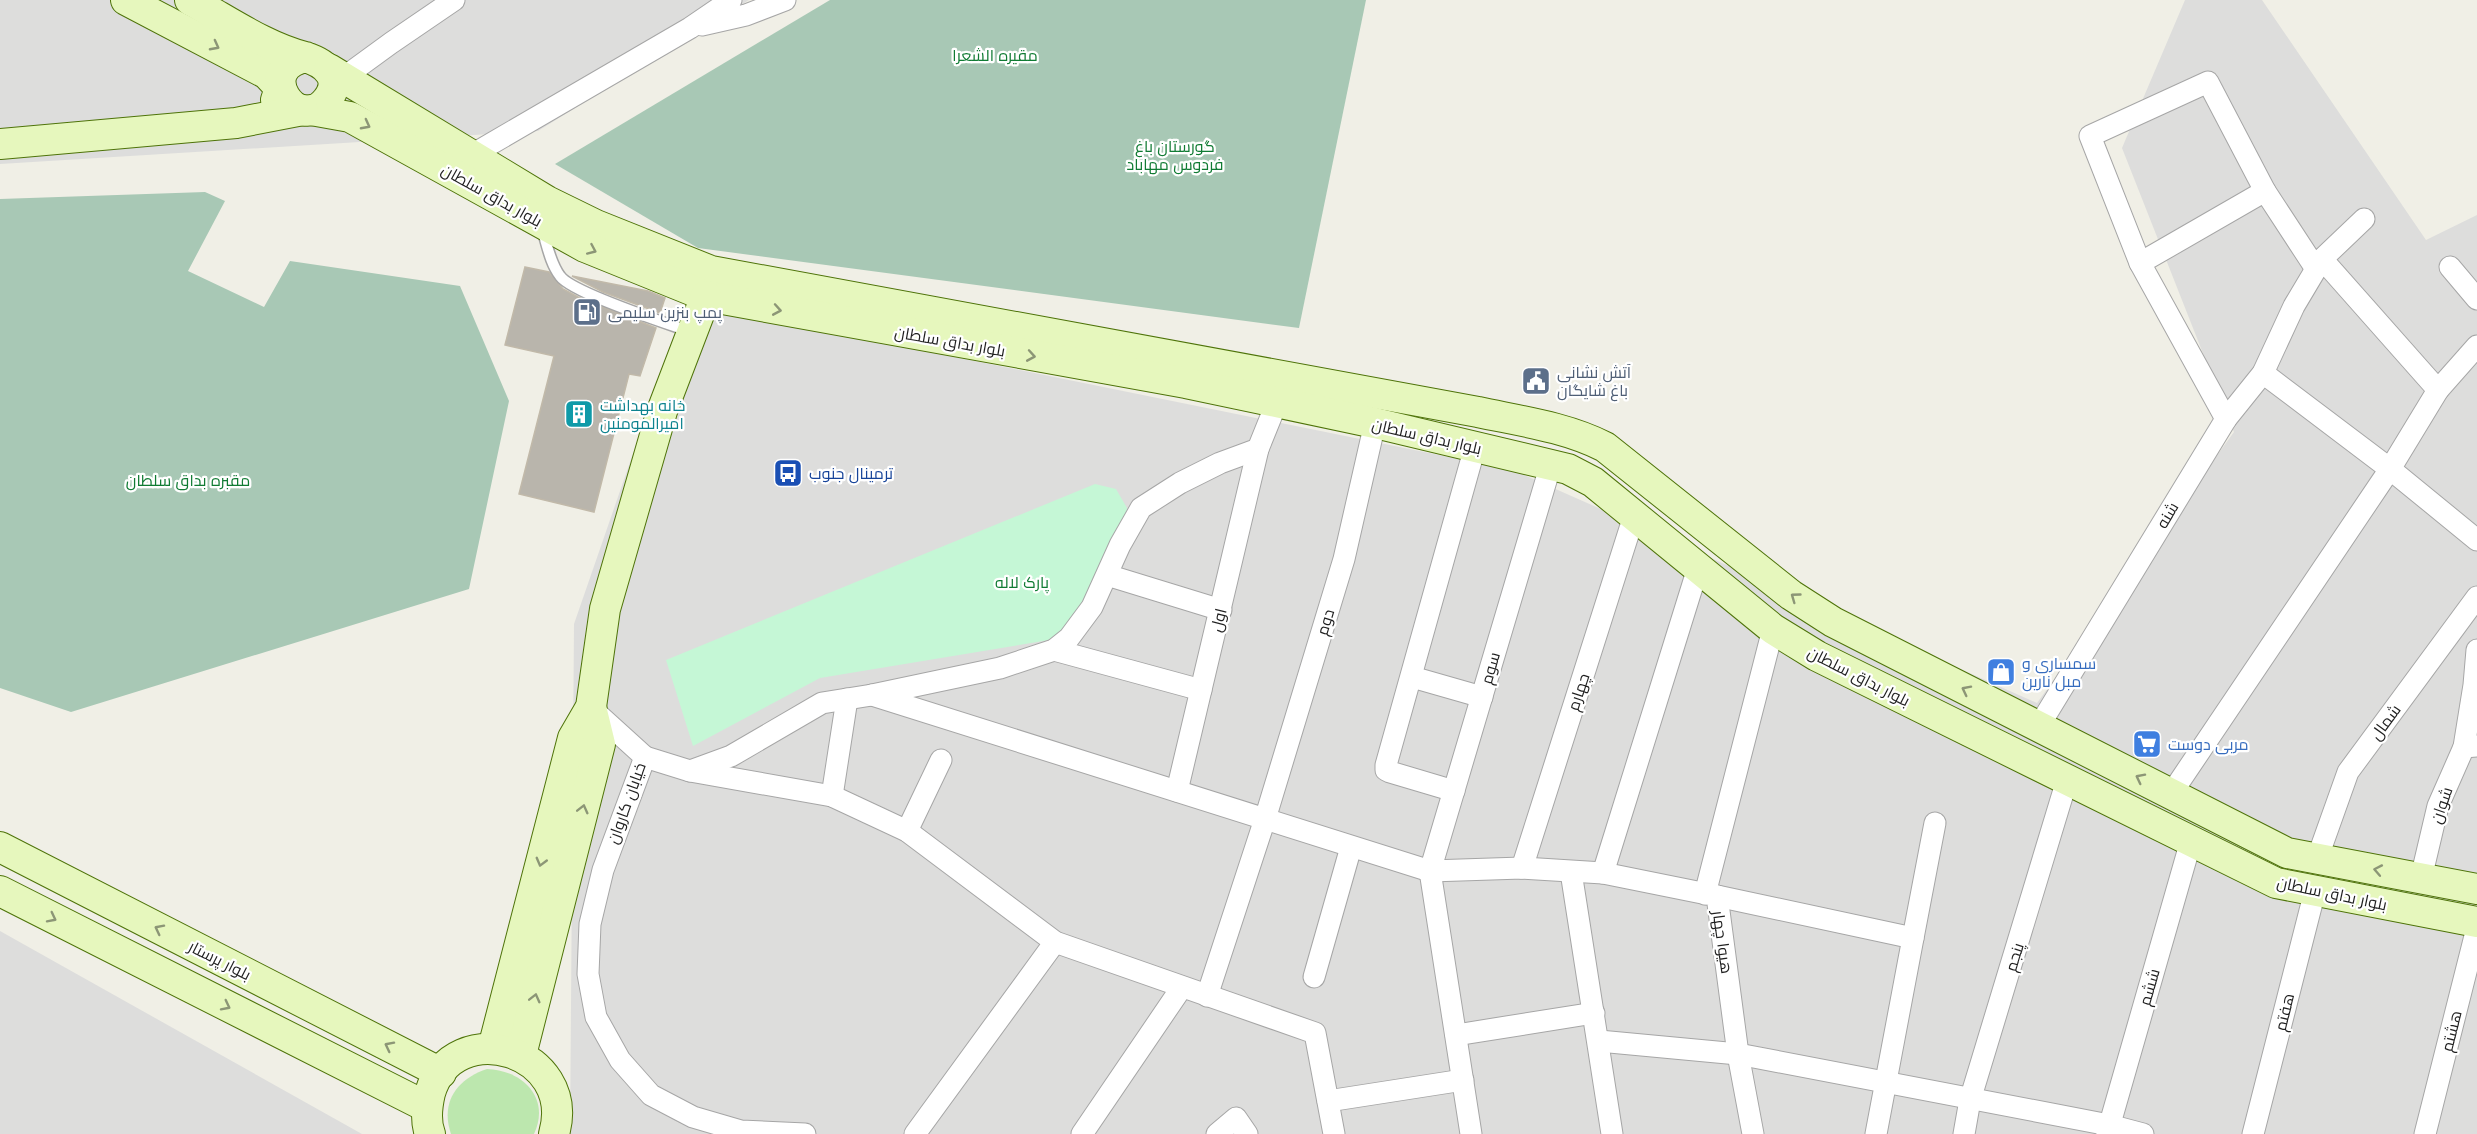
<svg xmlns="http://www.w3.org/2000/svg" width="2477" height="1134" viewBox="0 0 2477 1134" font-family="Quicksand,Cairo,sans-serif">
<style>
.residential{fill:#dddddc}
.grass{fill:#bce7ae}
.cemetery{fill:#a8c8b5}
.park{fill:#c5f7d6}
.building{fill:#b9b5ac;stroke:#c1b9a9;stroke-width:1.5}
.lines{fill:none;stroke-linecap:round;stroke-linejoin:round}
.lane-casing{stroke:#a6a6a6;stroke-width:13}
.street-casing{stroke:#a6a6a6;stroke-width:23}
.secondary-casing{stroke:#4e7309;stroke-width:32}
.lane{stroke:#fff;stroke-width:10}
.street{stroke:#fff;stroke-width:21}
.secondary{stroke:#e6f7bd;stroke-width:30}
.oneway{stroke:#8c9676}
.labels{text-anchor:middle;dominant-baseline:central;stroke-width:4.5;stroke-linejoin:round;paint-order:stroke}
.park-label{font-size:16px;fill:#107b33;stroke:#fff}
.street-label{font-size:16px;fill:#1f1f1f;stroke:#fff}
.service-label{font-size:16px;fill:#4e5e75;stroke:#fff;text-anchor:start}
.culture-label{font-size:16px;fill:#0d838f;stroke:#fff;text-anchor:start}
.transit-label{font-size:16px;fill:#164399;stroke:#fff;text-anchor:start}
.shop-label{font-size:16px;fill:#366cbe;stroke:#fff;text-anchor:start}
</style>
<rect width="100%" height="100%" fill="#f0efe6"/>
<g class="residential">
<path d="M0,0h749l-211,131 -538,33z"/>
<path d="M2185,0h77l164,240 51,-25v919h-1907l4,-510 108,-312 8,-3 23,-1 800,162 524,233 197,-271 -112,-284z"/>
<path d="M0,931l362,203h-362z"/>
</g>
<path class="grass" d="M487,1069c35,1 64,29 47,65h-83c-11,-32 6,-55 36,-65z"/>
<g class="cemetery">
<path d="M830,0h536l-67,328 -601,-80 -143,-84z"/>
<path d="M205,192l20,9 -37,70 76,36 26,-46 170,25 49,115 -40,188 -398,123 -71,-24v-489z"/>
</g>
<path class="park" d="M1095,484l21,5 11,19 -3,15 -53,100 -22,17 -229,38 -127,68 -27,-86z"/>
<g class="building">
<path d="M525,267l24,5 14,17 15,8 78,31 -16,48 -11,-2 -35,138 -75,-18 35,-138 -49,-11z"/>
<path d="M572,276l76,15 17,7 -5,15 -57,-21z"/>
</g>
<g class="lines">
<g class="lane-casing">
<path id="lane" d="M542,229c5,15 8,34 18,47 12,17 106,47 131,56"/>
</g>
<g class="street-casing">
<g id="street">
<path d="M702,25l44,-10 39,-15"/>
<path d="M343,78l48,-35 63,-43"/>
<path d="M470,156l220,-128 41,-28"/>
<path d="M2322,259l42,-40"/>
<path d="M2140,263l-50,-127 118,-54 57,109"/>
<path d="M2450,267l27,32"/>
<path d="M2263,373l127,96 87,71"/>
<path d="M2438,390l39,-44"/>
<path d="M2226,419l-86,-156 125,-72 51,78"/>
<path d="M1107,575l114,35"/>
<path d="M1054,650l147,40"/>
<path d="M1412,677l70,20"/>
<path d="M872,695l558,176 92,-3 81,5 114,23 21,158 15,80"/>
<path d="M591,708l54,49 -42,113 -13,54 -2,50 8,43 24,43 31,35 42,22 48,14 64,3"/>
<path d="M2039,726l187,-307 37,-46 31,-67 28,-47 116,131 -48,79 -219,325"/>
<path d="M2464,747l10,-62 3,-35"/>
<path d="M645,757l45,14 41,-15 91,-53 50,-8 128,-27 54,-18 15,-12 23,-31 28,-62 21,-37 39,-25 40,-20 38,-14 19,-47"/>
<path d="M690,771l142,25 75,35 148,111 260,91 19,101"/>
<path d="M1177,791l81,-342"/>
<path d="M1454,791l-64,-19 -4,-2v-5l89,-318"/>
<path d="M832,796l15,-97"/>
<path d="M907,831l34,-71"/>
<path d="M2317,859l31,-87 129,-175"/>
<path d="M1522,868l112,-352"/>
<path d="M1571,872l41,262"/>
<path d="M1603,873l95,-305"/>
<path d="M2421,878l17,-72 26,-59 13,-1"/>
<path d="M1705,894l68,-265"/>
<path d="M1717,896l196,42 -37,196"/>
<path d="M1913,938l22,-115"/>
<path d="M1314,977l37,-130"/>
<path d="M1207,996l58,-177 79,-260 31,-136"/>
<path d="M1456,1035l138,-22"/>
<path d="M1599,1041l139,13 371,71 34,9"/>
<path d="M1328,1101l135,-21"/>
<path d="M915,1134l140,-192"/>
<path d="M1082,1134l100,-147"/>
<path d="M1217,1134l19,-16 11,16"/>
<path d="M1471,1134l-41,-263 121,-407"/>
<path d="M1964,1134l6,-34 97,-320"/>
<path d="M2107,1134l84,-293"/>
<path d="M2253,1134l62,-243"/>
<path d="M2425,1134l52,-206"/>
</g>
</g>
<g class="secondary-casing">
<g id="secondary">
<path d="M126,0l141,74 13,14 -4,12"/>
<path d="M190,0c37,20 75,47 115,57 20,6 39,21 22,43 -29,37 -76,-32 -21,-43"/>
<path d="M329,69l218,132 49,24 115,46 767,141c42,9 88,15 127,35l186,148 42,27 454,231 190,36"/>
<path d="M311,110l39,7 235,130 121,49 480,87 189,40 193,46 25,13 180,147 44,27 459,227 201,39"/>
<path d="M0,144l236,-21 67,-13"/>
<path d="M0,847l441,226"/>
<path d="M0,891l427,216"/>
<path d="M493,1048l80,-310 18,-31 14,-98 57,-198 44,-115"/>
<path d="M521,1055l79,-311 -9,-37"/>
<path d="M430,1134c-5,-13 -3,-28 0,-41 23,-79 148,-43 124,41"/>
</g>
</g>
<use href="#lane" class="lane"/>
<use href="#street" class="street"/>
<use href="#secondary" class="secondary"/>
</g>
<defs><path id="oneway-chevron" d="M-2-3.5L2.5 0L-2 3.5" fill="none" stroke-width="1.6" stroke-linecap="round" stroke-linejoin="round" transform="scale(1.5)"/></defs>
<g class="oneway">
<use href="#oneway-chevron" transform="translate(215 46) rotate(28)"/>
<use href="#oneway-chevron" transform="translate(366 125) rotate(28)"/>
<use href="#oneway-chevron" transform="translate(592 250) rotate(24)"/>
<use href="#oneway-chevron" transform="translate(777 310) rotate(10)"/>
<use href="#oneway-chevron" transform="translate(1031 356) rotate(10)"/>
<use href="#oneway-chevron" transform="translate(1795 597) rotate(-144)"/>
<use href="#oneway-chevron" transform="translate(1966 690) rotate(-153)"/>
<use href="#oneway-chevron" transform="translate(2140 778) rotate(-153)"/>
<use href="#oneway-chevron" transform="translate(583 809) rotate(-76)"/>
<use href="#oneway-chevron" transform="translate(541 862) rotate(105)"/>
<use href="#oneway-chevron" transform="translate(2378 870) rotate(-169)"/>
<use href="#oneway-chevron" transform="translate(52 918) rotate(27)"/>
<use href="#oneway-chevron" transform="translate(159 929) rotate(-153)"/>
<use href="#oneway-chevron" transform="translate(535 998) rotate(-76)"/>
<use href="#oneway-chevron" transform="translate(226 1006) rotate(27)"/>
<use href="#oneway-chevron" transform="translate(389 1046) rotate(-153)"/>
</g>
<defs>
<g id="fuel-square" transform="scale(1.5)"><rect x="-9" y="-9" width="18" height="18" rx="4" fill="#5c6f8a" stroke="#fff"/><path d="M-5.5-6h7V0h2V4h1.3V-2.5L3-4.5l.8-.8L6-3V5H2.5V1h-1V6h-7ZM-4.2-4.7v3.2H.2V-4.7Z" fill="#fff"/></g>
<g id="civic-square" transform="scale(1.5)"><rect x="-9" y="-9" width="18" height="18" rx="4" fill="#5c6f8a" stroke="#fff"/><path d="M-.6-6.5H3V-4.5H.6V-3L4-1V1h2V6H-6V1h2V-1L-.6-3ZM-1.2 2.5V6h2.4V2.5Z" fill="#fff"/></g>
<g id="building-square" transform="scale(1.5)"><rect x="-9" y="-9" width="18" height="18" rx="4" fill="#0f9aa8" stroke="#fff"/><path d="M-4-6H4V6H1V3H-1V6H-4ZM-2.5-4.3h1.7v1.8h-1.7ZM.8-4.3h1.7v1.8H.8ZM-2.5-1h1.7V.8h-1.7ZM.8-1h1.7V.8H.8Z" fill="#fff"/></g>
<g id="bus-square" transform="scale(1.5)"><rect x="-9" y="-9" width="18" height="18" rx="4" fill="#1a4fb4" stroke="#fff"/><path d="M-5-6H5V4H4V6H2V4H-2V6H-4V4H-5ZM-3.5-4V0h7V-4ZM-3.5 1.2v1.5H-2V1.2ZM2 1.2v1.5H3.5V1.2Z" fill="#fff"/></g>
<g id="shop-square" transform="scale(1.5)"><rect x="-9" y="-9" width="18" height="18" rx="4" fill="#3f7fe0" stroke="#fff"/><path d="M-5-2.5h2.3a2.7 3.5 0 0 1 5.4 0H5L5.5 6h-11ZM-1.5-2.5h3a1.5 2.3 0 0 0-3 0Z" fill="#fff"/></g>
<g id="supermarket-square" transform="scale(1.5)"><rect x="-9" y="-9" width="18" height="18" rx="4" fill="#3f7fe0" stroke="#fff"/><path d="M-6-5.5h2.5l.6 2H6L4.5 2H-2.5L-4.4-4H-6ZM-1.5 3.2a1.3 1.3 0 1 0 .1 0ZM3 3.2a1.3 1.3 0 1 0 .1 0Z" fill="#fff"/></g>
</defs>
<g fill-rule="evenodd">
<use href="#fuel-square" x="587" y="312"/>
<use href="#civic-square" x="1536" y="381"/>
<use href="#building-square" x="579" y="414"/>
<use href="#bus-square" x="788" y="473"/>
<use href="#shop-square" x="2001" y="672"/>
<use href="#supermarket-square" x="2147" y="744"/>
</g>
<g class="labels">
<g class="park-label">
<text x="995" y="55">مقیره الشعرا</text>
<text x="1175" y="146">گورستان باغ<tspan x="1175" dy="18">فردوس مهاباد</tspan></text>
<text x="188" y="480">مقبره بداق سلطان</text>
<text x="1022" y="582">پارک لاله</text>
</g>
<g class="street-label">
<text transform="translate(492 195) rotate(29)">بلوار بداق سلطان</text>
<text transform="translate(950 341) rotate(10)">بلوار بداق سلطان</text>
<text transform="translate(1427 436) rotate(13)">بلوار بداق سلطان</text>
<text transform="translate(2167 515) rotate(-59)">شنه</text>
<text transform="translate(1218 620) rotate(-76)">اول</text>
<text transform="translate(1325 622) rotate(-73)">دوم</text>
<text transform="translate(1490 668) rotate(-74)">سوم</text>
<text transform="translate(1859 676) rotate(27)">بلوار بداق سلطان</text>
<text transform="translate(1578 692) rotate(-72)">چهارم</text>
<text transform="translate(2385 722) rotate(-54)">شمال</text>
<text transform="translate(626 803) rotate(-70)">خیابان کاروان</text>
<text transform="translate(2441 805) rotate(-71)">شوان</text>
<text transform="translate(2332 893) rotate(12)">بلوار بداق سلطان</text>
<text transform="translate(1723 942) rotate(82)">هیوا چهار</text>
<text transform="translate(2014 957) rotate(-73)">پنجم</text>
<text transform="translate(220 960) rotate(27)">بلوار پرستار</text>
<text transform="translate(2149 987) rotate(-74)">ششم</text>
<text transform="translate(2284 1012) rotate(-76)">هفتم</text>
<text transform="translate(2451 1031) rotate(-76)">هشتم</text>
</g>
<g class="service-label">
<text x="608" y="312">پمپ بنزین سلیمی</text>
<text x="1557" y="372">آتش نشانی<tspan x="1557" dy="18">باغ شایگان</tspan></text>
</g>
<g class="culture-label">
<text x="600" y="405">خانه بهداشت<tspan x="600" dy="18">امیرالمومنین</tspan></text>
</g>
<g class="transit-label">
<text x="809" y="473">ترمینال جنوب</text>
</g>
<g class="shop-label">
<text x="2022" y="663">سمساری و<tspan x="2022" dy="18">مبل نارین</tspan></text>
<text x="2168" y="744">مربی دوست</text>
</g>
</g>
</svg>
